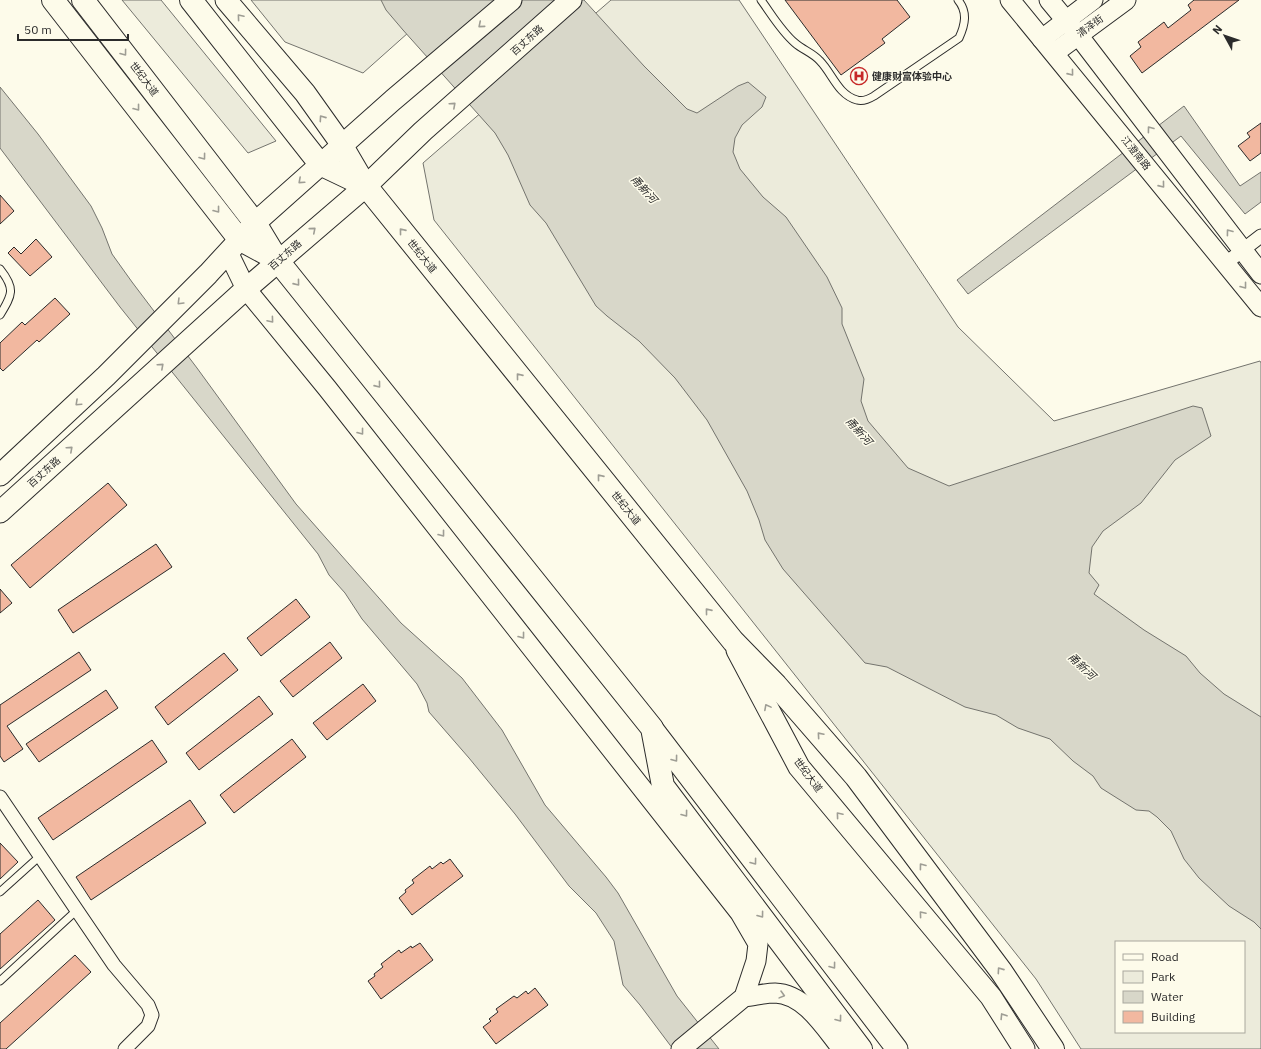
<svg xmlns="http://www.w3.org/2000/svg" width="1261" height="1049" viewBox="0 0 1261 1049" font-family="'IBM Plex Sans','Noto Sans SC',sans-serif">
<style>
.green{fill:#ecebdb;stroke:#74746e;fill-rule:evenodd}
.water{fill:#d8d7c9;stroke:#74746e}
.building{fill:#f2b8a0;stroke:#2b2b2b}
.lines{fill:none;stroke-linecap:round;stroke-linejoin:round}
.lane-casing{stroke:#2b2b2b;stroke-width:9}
.street-casing{stroke:#2b2b2b;stroke-width:15}
.secondary-casing{stroke:#2b2b2b;stroke-width:21}
.primary-casing{stroke:#2b2b2b;stroke-width:23}
.highway-casing{stroke:#2b2b2b;stroke-width:24}
.lane{stroke:#fdfbea;stroke-width:7}
.street{stroke:#fdfbea;stroke-width:13}
.secondary{stroke:#fdfbea;stroke-width:19}
.primary{stroke:#fdfbea;stroke-width:21}
.highway{stroke:#fdfbea;stroke-width:22}
.oneway{stroke:#9e9d94}
.labels{text-anchor:middle;dominant-baseline:central;stroke-width:3;stroke-linejoin:round;paint-order:stroke}
.street-label{font-size:10px;fill:#2b2b2b;stroke:#fdfbea}
.poi-label{font-size:10px;font-weight:bold;fill:#2b2b2b;stroke:#fdfbea;text-anchor:start}
.water-label{font-size:11px;font-style:italic;fill:#2b2b2b;stroke:#fdfbea}
</style>
<rect width="100%" height="100%" fill="#fdfbea"/>
<g class="green">
<path d="M122,0h39l115,141 -28,12z"/>
<path d="M251,0h194l-82,73 -78,-31z"/>
<path d="M611,0h128l219,327 96,94 206,-60 1,2v686h-180l-45,-70 -602,-759 -11,-57zM1116,942h128v90h-128z"/>
</g>
<g class="water">
<path d="M381,0h203l60,66 43,43 10,4 41,-27 10,-4 18,15 -4,10 -20,18 -7,13 -2,14 7,17 23,28 23,20 41,60 15,31v16l22,55 -3,22 7,20 40,47 41,18 244,-80 9,2 9,28 -36,24 -34,43 -38,28 -11,16 -3,26 10,12 -5,9 50,36 42,26 14,17 24,21 37,23v212l-7,-7 -25,-16 -30,-28 -15,-19 -13,-28 -14,-14 -8,-6 -13,-1 -35,-22 -8,-12 -20,-15 -23,-22 -32,-11 -22,-13 -31,-8 -78,-40 -22,-4 -82,-94 -18,-29 -6,-20 -12,-29 -40,-71 -32,-42 -36,-37 -32,-25 -11,-10 -50,-83 -16,-18 -22,-50 -13,-22 -92,-103 -17,-20z"/>
<path d="M0,87l38,47 53,72 11,22 10,26 20,28 65,86 99,136 105,119 61,55 40,52 43,75 61,72 12,16 59,103 42,53h-46l-33,-44 -17,-20 -9,-44 -18,-28 -27,-27 -54,-72 -46,-56 -40,-46 -2,-9 -10,-19 -55,-65 -17,-26 -16,-18 -11,-21 -198,-247 -120,-159z"/>
<path d="M1184,106l56,80 21,-14v30l-16,12 -64,-78 -213,158 -11,-14z"/>
</g>
<g class="building">
<path d="M785,0h112l13,17 -28,22 3,4 -44,32z"/>
<path d="M1194,0h45l-97,73 -12,-17 11,-9 -3,-5 26,-20 4,6 23,-18 -3,-5z"/>
<path d="M1261,123v30l-11,8 -12,-15 12,-9 -3,-4z"/>
<path d="M0,195l14,16 -14,13z"/>
<path d="M36,239l16,18 -22,19 -22,-23 6,-6 7,7z"/>
<path d="M55,298l15,16 -31,28 -2,-2 -34,31 -3,-3v-25l22,-21 3,3z"/>
<path d="M108,483l19,22 -97,83 -19,-23z"/>
<path d="M156,544l16,23 -99,66 -15,-23z"/>
<path d="M0,589l12,14 -12,10z"/>
<path d="M296,599l14,18 -49,39 -14,-18z"/>
<path d="M330,642l12,16 -49,39 -13,-16z"/>
<path d="M79,652l12,18 -84,56 16,23 -19,13 -4,-6v-51z"/>
<path d="M224,653l14,17 -70,55 -13,-18z"/>
<path d="M363,684l13,17 -49,39 -14,-17z"/>
<path d="M106,690l12,18 -79,54 -13,-18z"/>
<path d="M259,696l14,18 -74,56 -13,-17z"/>
<path d="M292,739l14,18 -72,56 -14,-18z"/>
<path d="M152,740l15,22 -114,78 -15,-22z"/>
<path d="M190,800l16,23 -115,77 -15,-23z"/>
<path d="M0,843l18,19 -18,17z"/>
<path d="M450,859l13,17 -51,39 -13,-17 7,-6 -1,-2 9,-7 -2,-3 18,-14 2,3 9,-7 2,2z"/>
<path d="M38,900l17,20 -55,49v-35z"/>
<path d="M420,943l13,17 -52,39 -13,-18 7,-5 -1,-2 9,-7 -2,-3 18,-14 2,3 10,-7 1,2z"/>
<path d="M75,955l16,17 -85,77h-6v-26z"/>
<path d="M535,988l13,17 -52,39 -13,-17 8,-6 -2,-2 9,-7 -2,-3 18,-13 3,2 9,-7 2,3z"/>
</g>
<g class="lines">
<g class="lane-casing">
<g id="lane">
<path d="M761,0c11,15 20,31 34,43 8,7 18,10 25,18 12,12 18,34 37,39 6,2 12,-1 17,-4l85,-58c6,-13 9,-26 -1,-38"/>
<path d="M0,269c16,20 12,26 0,46"/>
<path d="M0,892l40,-36"/>
<path d="M0,981l77,-71"/>
</g>
</g>
<g class="street-casing">
<g id="street">
<path d="M1226,263l35,-27"/>
<path d="M0,797l114,168 34,40 4,10 -4,11 -23,23"/>
</g>
</g>
<g class="secondary-casing">
<g id="secondary">
<path d="M1010,0l251,307"/>
<path d="M1049,0l29,35 183,239"/>
<path d="M1042,39l51,-39"/>
<path d="M1054,53l72,-53"/>
<path d="M228,252l18,37 81,99 413,525 18,31 -2,17 -12,36 -63,52"/>
<path d="M744,997c10,-1 21,-4 31,-4 30,1 50,35 67,56"/>
</g>
</g>
<g class="primary-casing">
<g id="primary">
<path d="M226,0l79,93 37,52 24,41"/>
<path d="M0,475l106,-99 102,-102 47,-51 138,-123 118,-100"/>
<path d="M0,512l238,-216 128,-110 57,-55 148,-131"/>
<path d="M737,650l62,117 192,230 33,52"/>
<path d="M652,728l245,321"/>
</g>
</g>
<g class="highway-casing">
<g id="highway">
<path d="M53,0l186,239 37,20"/>
<path d="M83,0l172,223 23,38 374,467 11,58 198,263"/>
<path d="M191,0l129,164 46,22 367,455 43,44 80,92 145,194 52,78"/>
</g>
</g>
<use href="#lane" class="lane"/>
<use href="#street" class="street"/>
<use href="#secondary" class="secondary"/>
<use href="#primary" class="primary"/>
<use href="#highway" class="highway"/>
</g>
<defs><path id="oneway-chevron" d="M-2-3.5L2.5 0L-2 3.5" fill="none" stroke-width="1.6" stroke-linecap="round" stroke-linejoin="round"/></defs>
<g class="oneway">
<use href="#oneway-chevron" transform="translate(240 17) rotate(-130)"/>
<use href="#oneway-chevron" transform="translate(481 25) rotate(140)"/>
<use href="#oneway-chevron" transform="translate(124 53) rotate(53)"/>
<use href="#oneway-chevron" transform="translate(1071 73) rotate(51)"/>
<use href="#oneway-chevron" transform="translate(453 105) rotate(-42)"/>
<use href="#oneway-chevron" transform="translate(137 108) rotate(52)"/>
<use href="#oneway-chevron" transform="translate(322 118) rotate(-125)"/>
<use href="#oneway-chevron" transform="translate(1150 129) rotate(-127)"/>
<use href="#oneway-chevron" transform="translate(203 157) rotate(53)"/>
<use href="#oneway-chevron" transform="translate(301 181) rotate(138)"/>
<use href="#oneway-chevron" transform="translate(1162 185) rotate(51)"/>
<use href="#oneway-chevron" transform="translate(217 210) rotate(52)"/>
<use href="#oneway-chevron" transform="translate(313 230) rotate(-41)"/>
<use href="#oneway-chevron" transform="translate(402 231) rotate(-129)"/>
<use href="#oneway-chevron" transform="translate(1229 232) rotate(-127)"/>
<use href="#oneway-chevron" transform="translate(297 283) rotate(51)"/>
<use href="#oneway-chevron" transform="translate(1244 286) rotate(52)"/>
<use href="#oneway-chevron" transform="translate(180 302) rotate(135)"/>
<use href="#oneway-chevron" transform="translate(271 320) rotate(50)"/>
<use href="#oneway-chevron" transform="translate(161 366) rotate(-42)"/>
<use href="#oneway-chevron" transform="translate(519 376) rotate(-129)"/>
<use href="#oneway-chevron" transform="translate(378 385) rotate(51)"/>
<use href="#oneway-chevron" transform="translate(78 403) rotate(137)"/>
<use href="#oneway-chevron" transform="translate(361 432) rotate(52)"/>
<use href="#oneway-chevron" transform="translate(70 449) rotate(-42)"/>
<use href="#oneway-chevron" transform="translate(600 477) rotate(-129)"/>
<use href="#oneway-chevron" transform="translate(442 534) rotate(52)"/>
<use href="#oneway-chevron" transform="translate(708 611) rotate(-129)"/>
<use href="#oneway-chevron" transform="translate(522 636) rotate(52)"/>
<use href="#oneway-chevron" transform="translate(767 707) rotate(-118)"/>
<use href="#oneway-chevron" transform="translate(820 735) rotate(-131)"/>
<use href="#oneway-chevron" transform="translate(675 759) rotate(53)"/>
<use href="#oneway-chevron" transform="translate(685 814) rotate(53)"/>
<use href="#oneway-chevron" transform="translate(839 815) rotate(-130)"/>
<use href="#oneway-chevron" transform="translate(754 862) rotate(53)"/>
<use href="#oneway-chevron" transform="translate(922 866) rotate(-127)"/>
<use href="#oneway-chevron" transform="translate(922 914) rotate(-130)"/>
<use href="#oneway-chevron" transform="translate(761 915) rotate(53)"/>
<use href="#oneway-chevron" transform="translate(833 966) rotate(53)"/>
<use href="#oneway-chevron" transform="translate(1000 970) rotate(-125)"/>
<use href="#oneway-chevron" transform="translate(782 995) rotate(15)"/>
<use href="#oneway-chevron" transform="translate(1003 1016) rotate(-122)"/>
<use href="#oneway-chevron" transform="translate(839 1019) rotate(53)"/>
</g>
<defs>
<g id="hospital-ring" transform="scale(0.9)"><circle r="9.5" fill="#fdfbea" stroke="#c62828" stroke-width="1.5"/><path d="M-5-5h3v3.5h4V-5h3V5h-3V1.5h-4V5h-3Z" fill="#c62828"/></g>
</defs>
<g fill-rule="evenodd">
<use href="#hospital-ring" x="859" y="76"/>
</g>
<g class="labels">
<g class="street-label">
<text transform="translate(1090 26) rotate(-36)">清泽街</text>
<text transform="translate(527 40) rotate(-42)">百丈东路</text>
<text transform="translate(144 79) rotate(53)">世纪大道</text>
<text transform="translate(1136 153) rotate(51)">江澄南路</text>
<text transform="translate(285 255) rotate(-41)">百丈东路</text>
<text transform="translate(422 256) rotate(51)">世纪大道</text>
<text transform="translate(44 472) rotate(-42)">百丈东路</text>
<text transform="translate(626 508) rotate(51)">世纪大道</text>
<text transform="translate(808 775) rotate(53)">世纪大道</text>
</g>
<g class="poi-label">
<text x="872" y="76">健康财富体验中心</text>
</g>
<g class="water-label">
<text transform="translate(644 189) rotate(48)">甬新河</text>
<text transform="translate(859 431) rotate(48)">甬新河</text>
<text transform="translate(1082 666) rotate(43)">甬新河</text>
</g>
</g>
<rect x="1115" y="941" width="130" height="92" fill="#fdfbea" stroke="#a9a89e"/>
<rect x="1123" y="954" width="20" height="6" fill="#fdfbea" stroke="#a9a89e"/>
<text x="1151" y="961" font-size="12" fill="#2b2b2b">Road</text>
<rect x="1123" y="971" width="20" height="12" fill="#ecebdb" stroke="#a9a89e"/>
<text x="1151" y="981" font-size="12" fill="#2b2b2b">Park</text>
<rect x="1123" y="991" width="20" height="12" fill="#d8d7c9" stroke="#a9a89e"/>
<text x="1151" y="1001" font-size="12" fill="#2b2b2b">Water</text>
<rect x="1123" y="1011" width="20" height="12" fill="#f2b8a0" stroke="#a9a89e"/>
<text x="1151" y="1021" font-size="12" fill="#2b2b2b">Building</text>
<g transform="translate(1225 36) rotate(310)" stroke="#fdfbea" stroke-width="3" paint-order="stroke">
<path d="M0-3L7 15L0 10L-7 15Z" fill="#2b2b2b"/>
<text y="-6" font-size="11" font-weight="bold" text-anchor="middle" fill="#2b2b2b">N</text>
</g>
<path d="M18 34v6h110v-6" fill="none" stroke="#2b2b2b" stroke-width="2"/>
<text x="24" y="34" font-size="12" fill="#2b2b2b" stroke="#fdfbea" stroke-width="3" paint-order="stroke">50 m</text>
</svg>
